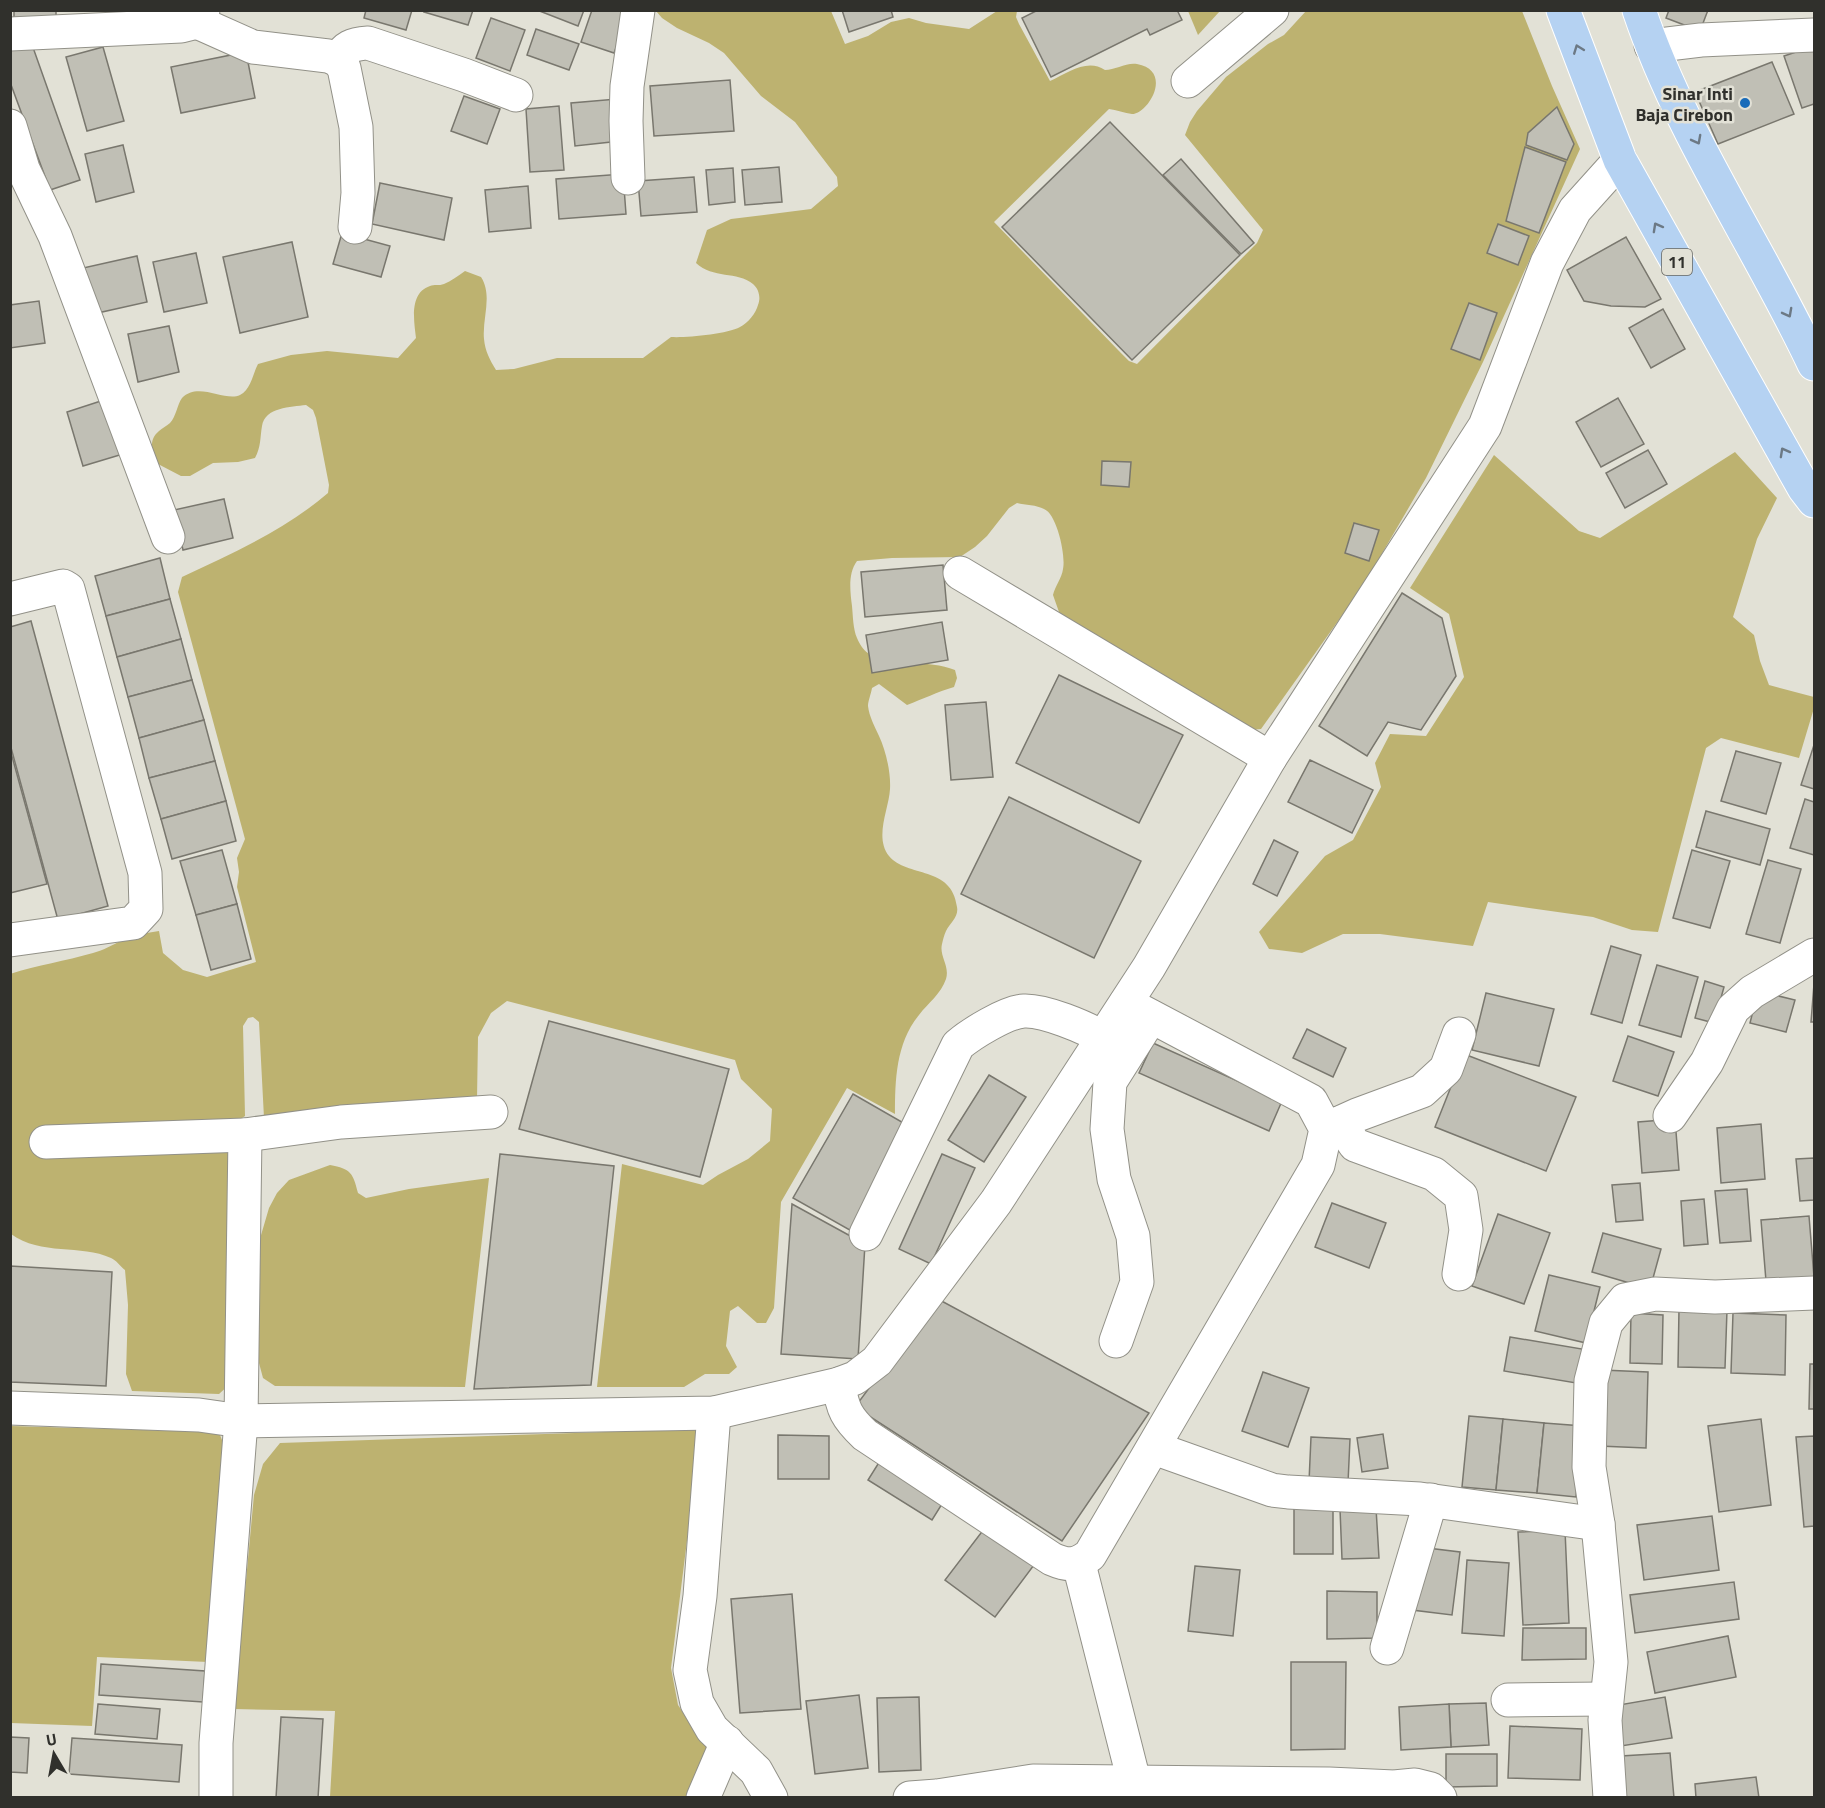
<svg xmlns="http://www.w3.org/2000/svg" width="1825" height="1808" viewBox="0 0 1825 1808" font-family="'Titillium Web',sans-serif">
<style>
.green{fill:#bdb270}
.building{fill:#c0bfb5;stroke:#79776e;stroke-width:1.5}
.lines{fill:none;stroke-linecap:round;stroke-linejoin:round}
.minor-casing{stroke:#929188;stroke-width:35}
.highway-casing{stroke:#fff;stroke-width:35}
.minor{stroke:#fff;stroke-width:33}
.highway{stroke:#b5d2f2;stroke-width:33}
.oneway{stroke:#6c7985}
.poi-dot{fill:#196bb9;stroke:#e2e1d6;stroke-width:2}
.labels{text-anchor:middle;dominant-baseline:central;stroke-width:5;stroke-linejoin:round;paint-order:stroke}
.shield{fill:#e2e1d6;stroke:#65655f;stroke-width:1.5}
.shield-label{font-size:16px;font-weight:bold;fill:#30302c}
.poi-label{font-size:18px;font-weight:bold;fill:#30302c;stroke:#e2e1d6;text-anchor:end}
</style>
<rect width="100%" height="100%" fill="#e2e1d6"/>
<g class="green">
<path d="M656,11h175l14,33 23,-8 23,-14 18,-4 17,5 43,6 28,-18h20l-1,6 3,7 31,57c18,-8 37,-23 55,-11 10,0 22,-8 32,-6 37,7 11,50 -5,50 -7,-1 -16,-4 -23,-5l-115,113 125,129 10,10 8,3 120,-121 6,-13 -78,-95 5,-13 7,-11 29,-34 42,-33 16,-9 22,-24h216l30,75 28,63 -97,213 -57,116 -63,108 -102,143 -11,1 -186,-111 -5,-7 -6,-17c2,-9 9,-17 10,-26 3,-13 -6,-55 -19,-60 -7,-4 -19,-4 -27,-6l-8,5 -22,28 -12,11 -15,10 -68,1 -35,3c-9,12 -7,30 -5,45 1,10 1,23 5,32 2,5 7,13 11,15 21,14 61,6 87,17l2,8 -3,9c-17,5 -31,12 -47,18l-28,-21 -7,4c-1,6 -4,13 -4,18 1,10 7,21 11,30 7,15 12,37 11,53 -1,20 -16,48 -1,67 18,22 63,9 68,51 2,10 -7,16 -11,24 -2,4 -3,9 -4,13 -3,12 8,22 4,35 -5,15 -18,24 -27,36 -23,28 -24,65 -24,99l-48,-26 -66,114 -7,106 -8,15h-9l-19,-17 -8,5 -4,35 11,21 -8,7h-24l-21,13h-87l25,-223 81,21 15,-10 30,-16 22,-18 2,-32 -31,-30 -6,-19 -228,-59 -16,12 -13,24 -1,62 -213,19 -5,-96 -6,-5 -5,1 -5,8 2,90 -16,11 2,256 -12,11 -87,-3 -6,-17 2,-69 -3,-35c-5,-4 -9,-10 -14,-12 -30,-14 -70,-2 -100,-24l-1,-260c28,-9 55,-13 83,-21 11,-3 19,-8 30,-13 11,-5 24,-7 36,-9l4,22 20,17 24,7 49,-15 -19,-75 2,-15 -2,-14 8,-19 -67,-247 4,-15c51,-24 103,-47 146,-84l1,-8 -13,-67 -3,-8 -7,-5c-15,2 -41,2 -44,21 -2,12 -1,21 -7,32l-17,4 -25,1 -23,13h-9l-23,-12c-5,-11 -11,-23 1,-33 3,-3 8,-5 11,-8 6,-6 7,-18 12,-25 16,-17 43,4 58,-3 11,-5 13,-22 18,-31l33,-9 36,-4 71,7 18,-20c-2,-17 -7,-45 14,-52 4,-2 9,0 14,-2 7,-3 14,-8 21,-13l16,6c12,19 1,41 3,62 1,12 6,21 12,31l18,-1 43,-11h86l28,-21c15,1 56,-3 69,-10 8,-4 16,-14 18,-22 3,-7 1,-16 -5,-21 -16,-13 -40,-5 -57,-21l11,-33 24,-11 80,-10 27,-23 -1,-9 -42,-55 -34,-26 -37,-43 -15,-10 -32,-15 -15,-10z"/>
<path d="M1188,11h32l-22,24z"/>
<path d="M1735,452l42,46 -20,41 -24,78 21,18 6,26 9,24 45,12v11l-15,50 -78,-20 -15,10 -48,184 -26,-2 -39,-13 -105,-15 -15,44 -93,-12h-37l-41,19 -33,-4 -10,-17 66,-76 28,-16 28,-53 -6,-24 15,-29 36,2 38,-59 -15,-63 -39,-26 84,-133 85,76 21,7z"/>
<path d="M330,1165c21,4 23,8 28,28l8,5 43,-9 80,-11 -24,209 -190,-1 -12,-8 -4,-15v-121l10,-34 8,-15 12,-13z"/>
<path d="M11,1426l202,6 7,3 6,15 -18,212 -111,-5 -5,69 -81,-3z"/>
<path d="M694,1429l6,8 -29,231 7,37 19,28 13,15 -24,49h-356l5,-86 -101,-2 20,-214 9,-31 17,-21z"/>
</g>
<g class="building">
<path d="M14,10h42v6l-42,3z"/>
<path d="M366,10h46l-6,20 -42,-12z"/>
<path d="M425,10h48l-5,15 -44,-13z"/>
<path d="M537,10h47l-6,16z"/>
<path d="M592,10h38l-16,43 -33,-11z"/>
<path d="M842,10h49l2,7 -44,15z"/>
<path d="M1038,10h139l5,10 -32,15 -3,-6 -96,48 -29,-59z"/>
<path d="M1669,10h39l-8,21 -34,-13z"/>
<path d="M491,18l34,12 -15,41 -34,-13z"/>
<path d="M536,29l43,15 -10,26 -42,-15z"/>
<path d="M30,39l50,141 -30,10 -40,-108v-36z"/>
<path d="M1814,46v58l-12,4 -18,-52z"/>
<path d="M103,47l21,74 -37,10 -21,-74z"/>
<path d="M246,52l9,46 -74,15 -10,-46z"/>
<path d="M1772,62l22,52 -76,30 -23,-52z"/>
<path d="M730,80l4,51 -80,5 -4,-50z"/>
<path d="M464,96l36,13 -13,35 -36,-13z"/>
<path d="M617,99l3,42 -45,5 -4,-43z"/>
<path d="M559,106l5,64 -34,2 -4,-63z"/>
<path d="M1557,107l17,37 -7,16 -41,-15 2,-12z"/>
<path d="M1110,122l130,133 -108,105 -130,-133z"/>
<path d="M123,145l11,47 -38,10 -11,-48z"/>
<path d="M1525,147l41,15 -27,71 -33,-12z"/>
<path d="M1181,159l73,84 -13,11 -78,-79z"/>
<path d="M779,167l3,35 -37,3 -3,-35z"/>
<path d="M733,168l2,34 -26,3 -3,-35z"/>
<path d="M623,174l3,40 -67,5 -3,-40z"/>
<path d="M694,177l3,35 -56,4 -3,-35z"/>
<path d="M380,183l72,15 -8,42 -72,-16z"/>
<path d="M528,186l3,42 -42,4 -4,-42z"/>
<path d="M1498,224l31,12 -11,29 -31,-12z"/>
<path d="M342,233l48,13 -9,31 -48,-13z"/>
<path d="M1626,237l35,62 -16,8 -34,-1 -27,-5 -17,-31z"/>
<path d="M292,242l16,75 -68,16 -17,-76z"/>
<path d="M196,253l11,50 -43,9 -11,-50z"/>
<path d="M137,256l10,46 -54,12 -10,-46z"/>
<path d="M39,301l6,42 -35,5v-43z"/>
<path d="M1469,303l28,10 -17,47 -29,-11z"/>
<path d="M1663,309l22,40 -34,19 -22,-40z"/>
<path d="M169,326l10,46 -41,10 -10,-48z"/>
<path d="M1618,398l26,46 -43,23 -25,-45z"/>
<path d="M107,399l16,55 -40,12 -16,-54z"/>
<path d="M1648,450l19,34 -42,24 -19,-35z"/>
<path d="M1102,461l29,1 -2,25 -28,-2z"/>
<path d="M224,499l9,39 -50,12 -9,-40z"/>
<path d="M1354,523l25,7 -10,31 -24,-8z"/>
<path d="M160,558l10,41 -64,17 -11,-40z"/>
<path d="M943,565l4,45 -82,7 -4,-45z"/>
<path d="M1402,593l40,25 14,58 -35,54 -33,-8 -21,34 -48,-30z"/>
<path d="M170,599l11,40 -64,18 -11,-41z"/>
<path d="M31,621l77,285 -50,14 -48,-176v-117z"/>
<path d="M942,622l6,38 -76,13 -6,-38z"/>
<path d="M181,639l11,41 -64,17 -11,-40z"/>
<path d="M1059,675l124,60 -44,88 -123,-60z"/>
<path d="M192,680l12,40 -65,18 -11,-41z"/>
<path d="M986,702l7,75 -42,3 -6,-75z"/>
<path d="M204,720l11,41 -66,17 -10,-40z"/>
<path d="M1814,745v44l-13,-4z"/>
<path d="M10,749l37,135 -37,9z"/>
<path d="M1736,751l45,12 -15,51 -45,-13z"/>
<path d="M1310,760l63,30 -21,43 -64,-31z"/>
<path d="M215,761l11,40 -65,18 -12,-41z"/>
<path d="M1009,797l132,64 -47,97 -133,-64z"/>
<path d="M1805,799l9,3v53l-24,-7z"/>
<path d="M226,801l10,40 -64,18 -11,-40z"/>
<path d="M1706,811l64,18 -10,36 -64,-18z"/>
<path d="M1274,840l24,12 -21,44 -24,-12z"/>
<path d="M222,850l15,54 -41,11 -16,-54z"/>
<path d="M1692,850l38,11 -20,67 -37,-10z"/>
<path d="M1768,860l33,9 -21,74 -34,-9z"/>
<path d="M237,904l14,55 -40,11 -15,-55z"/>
<path d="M1611,946l30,9 -19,68 -31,-9z"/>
<path d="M1657,965l41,12 -17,60 -42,-12z"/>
<path d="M1705,981l19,6 -10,36 -19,-5z"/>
<path d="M1814,984v38h-3z"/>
<path d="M1758,991l37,9 -9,32 -36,-9z"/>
<path d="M1486,993l68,16 -15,57 -67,-16z"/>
<path d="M549,1021l180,48 -29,108 -181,-48z"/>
<path d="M1307,1029l39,19 -13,29 -40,-19z"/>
<path d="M1628,1036l46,16 -16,44 -45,-15z"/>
<path d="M1153,1043l129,58 -13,30 -130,-58z"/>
<path d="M1464,1054l112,43 -30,74 -111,-44z"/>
<path d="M989,1075l37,22 -42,65 -36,-22z"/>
<path d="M853,1094l61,35 -59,104 -62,-35z"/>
<path d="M1675,1119l4,51 -37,3 -4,-51z"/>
<path d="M1761,1124l4,55 -44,4 -4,-55z"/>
<path d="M500,1154l114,12 -23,219 -117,4z"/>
<path d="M942,1154l33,14 -44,96 -32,-15z"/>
<path d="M1814,1158v42l-14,1 -4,-42z"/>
<path d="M1640,1183l3,37 -27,2 -4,-37z"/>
<path d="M1747,1189l4,52 -31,2 -5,-52z"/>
<path d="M1704,1199l4,45 -24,2 -3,-45z"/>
<path d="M1332,1203l54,20 -17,45 -54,-21z"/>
<path d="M792,1204l73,40 -7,115 -77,-5z"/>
<path d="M1498,1214l52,19 -26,71 -52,-18z"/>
<path d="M1809,1216l5,61 -48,4 -5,-61z"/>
<path d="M1603,1233l58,16 -11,40 -58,-17z"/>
<path d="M10,1266l102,6 -6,114 -96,-4z"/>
<path d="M1549,1275l51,12 -14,56 -51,-12z"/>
<path d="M936,1298l213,115 -87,128 -207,-134z"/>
<path d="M1679,1309l48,1 -2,58 -47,-1z"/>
<path d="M1631,1313l32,2 -1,49 -32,-1z"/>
<path d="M1733,1313l53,2 -1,60 -54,-2z"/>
<path d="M1510,1337l78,13 -6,34 -78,-13z"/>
<path d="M1810,1364h4v45h-5z"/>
<path d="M1602,1370l46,2 -2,76 -47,-2z"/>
<path d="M1263,1372l46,16 -21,59 -46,-16z"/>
<path d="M1469,1416l34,3 -7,71 -34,-3z"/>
<path d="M1503,1419l41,4 -7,70 -41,-3z"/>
<path d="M1761,1419l10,86 -52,7 -11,-86z"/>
<path d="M1544,1423l39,3 -7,71 -39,-4z"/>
<path d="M1383,1434l5,34 -26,4 -5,-34z"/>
<path d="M778,1435l51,1v43h-51z"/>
<path d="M1814,1436v90l-10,1 -8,-90z"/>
<path d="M1311,1437l39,2 -2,44 -39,-1z"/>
<path d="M883,1456l64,40 -15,24 -64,-40z"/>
<rect x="1294" y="1502" width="39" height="52"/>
<path d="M1376,1508l3,50 -37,1 -2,-50z"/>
<path d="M1712,1516l7,54 -75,10 -7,-55z"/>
<path d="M984,1529l50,36 -39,52 -50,-37z"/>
<path d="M1565,1530l4,93 -46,2 -5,-93z"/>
<path d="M1419,1547l41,5 -8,63 -40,-5z"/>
<path d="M1467,1560l42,3 -5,73 -42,-3z"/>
<path d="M1195,1566l45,4 -7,66 -45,-5z"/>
<path d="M1734,1582l5,37 -104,14 -5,-38z"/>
<path d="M1327,1591l50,1v46l-50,1z"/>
<path d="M792,1594l9,115 -61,4 -9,-114z"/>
<path d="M1523,1628h63v31l-64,1z"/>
<path d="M1728,1636l8,41 -81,16 -8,-41z"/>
<path d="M1291,1662h55l-1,87 -54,1z"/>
<path d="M101,1664l104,7 -2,31 -104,-7z"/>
<path d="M859,1695l9,73 -53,6 -9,-73z"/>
<path d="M919,1697l2,73 -42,2 -2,-74z"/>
<path d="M1665,1697l7,41 -51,8 -8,-40z"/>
<path d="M1486,1703l3,42 -38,2 -2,-43z"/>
<path d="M98,1704l62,5 -3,30 -62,-5z"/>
<path d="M1449,1704l2,43 -50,3 -2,-43z"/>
<path d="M281,1717l42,2 -5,79h-42z"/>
<path d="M1510,1726l72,3 -2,51 -72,-2z"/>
<path d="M10,1737l19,1 -2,35 -17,-1z"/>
<path d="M72,1738l110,7 -3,37 -110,-8z"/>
<path d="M1670,1753l4,45h-50l-3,-42z"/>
<path d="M1446,1754h51v32l-51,1z"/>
<path d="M1756,1777l3,21h-63l-1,-14z"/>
</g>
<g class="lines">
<g class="minor-casing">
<g id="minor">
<path d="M197,22l56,25 75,9 10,4 6,8 12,59 2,66 -3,34"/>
<path d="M10,34l171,-8 16,-4 6,-12"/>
<path d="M1651,46l50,-6 113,-5"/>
<path d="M338,60c7,-13 14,-16 30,-17l96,32 52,20"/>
<path d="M1188,81l84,-71"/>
<path d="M10,126l13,43 32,67 113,301"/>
<path d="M628,178l-2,-57 1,-35 11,-76"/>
<path d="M960,573l310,185"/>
<path d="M10,599l53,-13 5,3 77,284 1,36 -13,14 -123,17"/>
<path d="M1670,1116l37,-54 26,-53 19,-17 62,-37"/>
<path d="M1340,1123l15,22 79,29 27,22 5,34 -7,44"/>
<path d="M1326,1129l31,-14 65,-24 24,-22 13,-35"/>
<path d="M46,1142l199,-7 96,-13 150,-10"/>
<path d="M866,1234l92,-189c13,-11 48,-33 66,-34 20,-1 61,16 79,27"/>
<path d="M1116,1341l21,-59 -4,-46 -19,-57 -7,-50 3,-47 41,-65"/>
<path d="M839,1384c3,25 8,34 26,51l187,124c16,7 24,7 38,-4l228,-390 8,-36 -15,-28 -185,-98"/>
<path d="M10,1408l189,7 42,6 473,-8 125,-29 16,-6 22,-17 119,-159 153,-235 121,-209 215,-332 62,-163 28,-53 45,-50"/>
<path d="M714,1413l-14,183 -10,74 7,33 15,26 44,42 15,27"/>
<path d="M1154,1448l118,42 16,2 132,7 178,25"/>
<path d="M1079,1564l55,217"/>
<path d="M1387,1648l44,-148"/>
<path d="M1508,1700l98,-1"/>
<path d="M216,1798v-55l25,-322 4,-286"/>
<path d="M703,1798l24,-56"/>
<path d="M910,1798l27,-2 96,-15 296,3 65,3 21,-2 16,4 9,9"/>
<path d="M1610,1798l-5,-78 6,-58 -13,-138 -9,-57 2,-86 15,-58 19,-23 30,-6 60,3 99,-4"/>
</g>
</g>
<g class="highway-casing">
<g id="highway">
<path d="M1563,10l57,150 184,328 10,13"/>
<path d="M1639,10c42,125 119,235 175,354"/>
</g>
</g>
<use href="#minor" class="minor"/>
<use href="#highway" class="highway"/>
</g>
<defs><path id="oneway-chevron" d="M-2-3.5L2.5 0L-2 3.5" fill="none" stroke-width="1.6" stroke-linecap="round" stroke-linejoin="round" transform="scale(1.5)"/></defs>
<g class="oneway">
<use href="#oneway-chevron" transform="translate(1578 49) rotate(-111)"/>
<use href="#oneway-chevron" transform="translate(1697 140) rotate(62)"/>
<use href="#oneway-chevron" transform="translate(1657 227) rotate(-119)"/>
<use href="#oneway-chevron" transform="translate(1788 313) rotate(62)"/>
<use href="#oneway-chevron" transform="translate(1784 452) rotate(-119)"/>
</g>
<circle class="poi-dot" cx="1745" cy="103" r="6"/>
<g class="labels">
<rect class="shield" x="1662" y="249" width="30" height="26" rx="4.5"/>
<g class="shield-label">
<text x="1677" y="262">11</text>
</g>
<g class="poi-label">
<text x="1733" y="93">Sinar Inti<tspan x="1733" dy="21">Baja Cirebon</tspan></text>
</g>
</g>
<rect width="1825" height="1808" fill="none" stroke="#30302c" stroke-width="24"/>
<g transform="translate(54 1754) rotate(350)" stroke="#e2e1d6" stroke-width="4.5" paint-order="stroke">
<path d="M0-4.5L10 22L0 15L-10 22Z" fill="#30302c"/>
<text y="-9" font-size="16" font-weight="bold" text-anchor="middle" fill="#30302c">U</text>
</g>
</svg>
